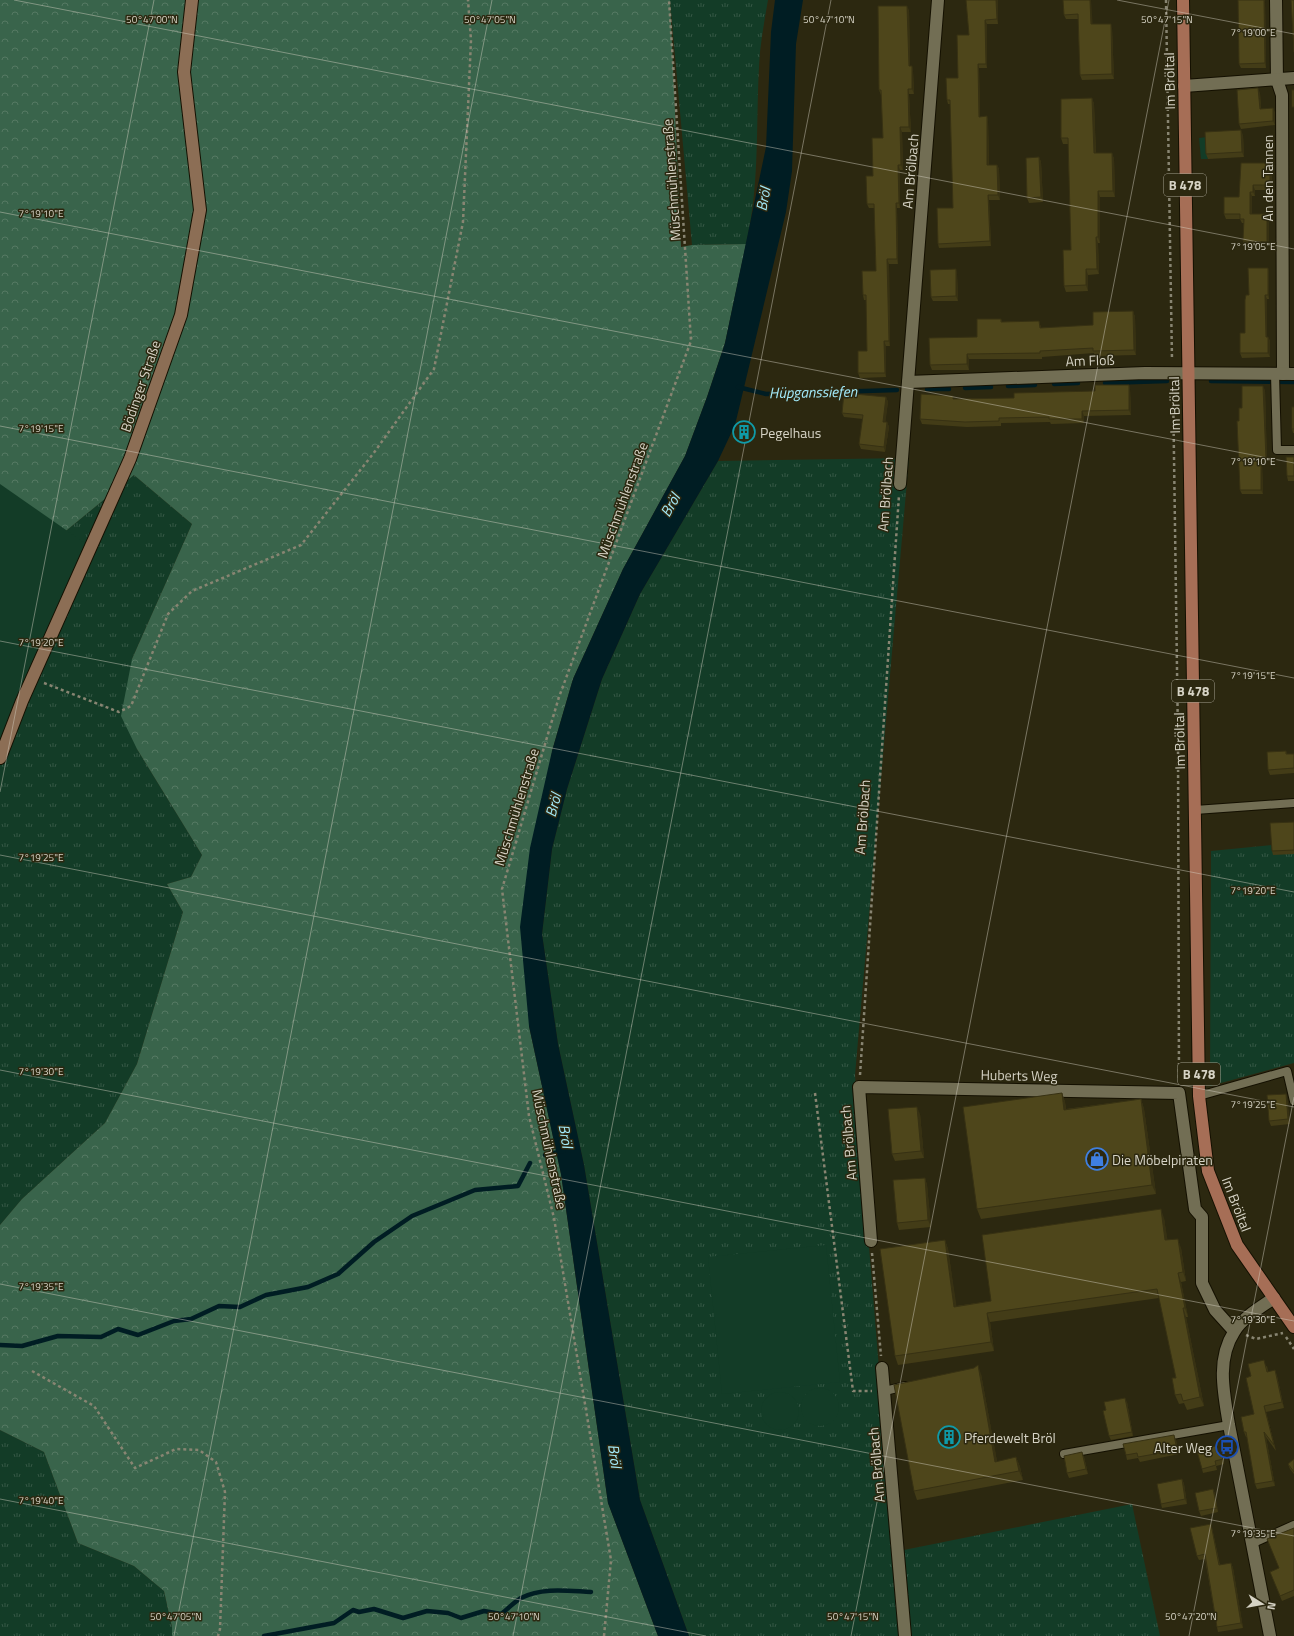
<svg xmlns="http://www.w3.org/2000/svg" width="1294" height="1636" viewBox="0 0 1294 1636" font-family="'Titillium Web',sans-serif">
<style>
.grass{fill:url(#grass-tufts)}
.forest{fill:url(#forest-crowns)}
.park{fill:#133c27}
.water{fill:#001d23}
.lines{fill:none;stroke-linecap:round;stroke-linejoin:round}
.stream{stroke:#001d23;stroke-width:4.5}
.lane-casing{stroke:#141000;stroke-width:10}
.street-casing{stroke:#141000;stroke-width:14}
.secondary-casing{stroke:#141000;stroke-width:14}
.primary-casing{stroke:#141000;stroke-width:14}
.path{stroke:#888572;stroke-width:2.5;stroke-dasharray:3 3;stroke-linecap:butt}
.lane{stroke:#726e54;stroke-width:8}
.street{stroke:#726e54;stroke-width:12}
.secondary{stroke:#8c6e55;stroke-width:12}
.primary{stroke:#a66e56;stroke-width:12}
.wall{fill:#433c17}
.shaded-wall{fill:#373113}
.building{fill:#4e461b;stroke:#373113}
.ticks{fill:none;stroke:#d6d3c5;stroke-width:1;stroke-opacity:0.45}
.labels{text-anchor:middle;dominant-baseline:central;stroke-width:3;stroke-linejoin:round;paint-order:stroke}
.shield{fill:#2c2810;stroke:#a3a08f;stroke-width:1}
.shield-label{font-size:13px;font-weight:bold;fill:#d6d3c5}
.street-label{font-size:14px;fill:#d6d3c5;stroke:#2c2810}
.poi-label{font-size:14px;fill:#d6d3c5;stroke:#2c2810;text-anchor:start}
.water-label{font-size:15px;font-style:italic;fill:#a2eafa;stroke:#2c2810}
.ticks-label{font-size:10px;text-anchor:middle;fill:#d6d3c5;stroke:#2c2810;stroke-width:3;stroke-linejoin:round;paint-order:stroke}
</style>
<defs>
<pattern id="grass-tufts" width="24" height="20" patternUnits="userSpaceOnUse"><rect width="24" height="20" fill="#133c27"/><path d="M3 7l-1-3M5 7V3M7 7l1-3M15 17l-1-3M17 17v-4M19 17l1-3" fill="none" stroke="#355745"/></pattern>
<pattern id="forest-crowns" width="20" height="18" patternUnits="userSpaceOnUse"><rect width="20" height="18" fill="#39644b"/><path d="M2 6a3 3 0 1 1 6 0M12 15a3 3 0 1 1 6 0" fill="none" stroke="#557963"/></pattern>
</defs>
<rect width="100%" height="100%" fill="#2c2810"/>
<g class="grass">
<path d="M670,0h98c-3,17 -6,34 -8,52 -5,64 1,129 -14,192l-54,1z"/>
<path d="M909,458l-54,617 39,477 238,-48 28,132h-471l-49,-136 -56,-335 -26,-121 -16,-110 10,-85 15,-60 35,-110 38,-85 78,-133z"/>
<path d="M134,475l58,49 -60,135 5,90 65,106 -11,22 -24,7 16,28 -46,152 -32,59 -83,76 -22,26v-640z"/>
<path d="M1294,843v220l-84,23 1,-235z"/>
<path d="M0,1430l44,22 34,91 56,23 30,25 8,36v9h-172z"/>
</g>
<path class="forest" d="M0,0h670l11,247 11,-2 54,-1 -21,99 -18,54 -22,59 -62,113 -50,110 -21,72 -23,275 32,148 47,329 50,133h-486v-9l-8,-36 -30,-25 -56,-23 -34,-91 -44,-22v-205l22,-26 83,-76 32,-59 46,-152 -16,-28 24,-7 11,-22 -65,-106 -16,-33 11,-57 60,-135 -58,-49 -134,110z"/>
<g class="park">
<path d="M1207,137l1,22h-7l-2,-21z"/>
<path d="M0,484l89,62 -89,208z"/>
<path d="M826,1245l14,137 -118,12 -14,-137z"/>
<circle cx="820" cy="1407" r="19"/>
<circle cx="780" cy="1411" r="19"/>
</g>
<path class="water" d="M775,0h28l-7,44 -4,127 -6,41 -51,213 -17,36 -78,133 -38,85 -35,110 -15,60 -10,85 16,110 26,121 56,335 49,136h-31l-50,-133 -47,-329 -32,-148 -9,-99 10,-79 22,-97 21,-72 50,-110 62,-113 22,-59 18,-54 41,-196 5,-115z"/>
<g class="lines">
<g class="stream">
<path d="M1211,381l83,1"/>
<path d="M1105,383l62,-2"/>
<path d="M1054,384l24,-1"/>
<path d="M1008,386l27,-1"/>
<path d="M738,387l28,7 131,-4"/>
<path d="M965,388l26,-1"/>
<path d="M927,389h22"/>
<path d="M545,1155l18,-4"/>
<path d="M0,1345l22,1 36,-10 43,1 17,-8 20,6 36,-14 17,-2 28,-13 21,1 26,-12 42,-8 30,-13 36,-32 38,-26 63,-26 43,-4 12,-23"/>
<path d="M264,1636l70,-13 19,-13 6,2 15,-3 29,9 24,-7 21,2 13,5 23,-7 17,3c7,-5 13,-12 20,-16 22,-11 47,-7 70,-6"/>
</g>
<g class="lane-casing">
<g id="lane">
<path d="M1275,374l2,76h17"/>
<path d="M1195,810l99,-7"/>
<path d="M1199,1096l88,-25 7,30"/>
<path d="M885,1391l20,-5"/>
<path d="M1064,1454l165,-29"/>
<path d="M1251,1544l43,-19"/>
</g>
</g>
<g class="street-casing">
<g id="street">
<path d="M1276,0l1,80 5,15 1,279"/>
<path d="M1184,86l110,-8"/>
<path d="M908,382l237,-9 149,1"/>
<path d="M900,484l38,-484"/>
<path d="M871,1241l-12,-154 320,6 16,116 7,8v66l13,27 19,21"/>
<path d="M882,1368l23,268"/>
<path d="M1270,1636l-41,-211c-5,-31 -13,-65 5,-93 8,-14 27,-25 40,-34"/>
</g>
</g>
<g class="secondary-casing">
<path id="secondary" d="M0,758l22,-57 108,-242 51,-144 19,-105 -16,-138 8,-72"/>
</g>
<g class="primary-casing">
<path id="primary" d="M1183,0l16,1096 9,75 29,74 57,82"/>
</g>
<g class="path">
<path d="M1166,0l6,360"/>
<path d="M1173,385l5,354 1,341"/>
<path d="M44,683l75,29 12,-6 37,-92 24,-23 109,-46 72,-91 61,-85 29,-147 8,-182 -3,-40"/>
<path d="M860,1075l39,-580"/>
<path d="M815,1093l38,298h19"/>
<path d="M872,1253l9,103"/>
<path d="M1246,1335l10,4 27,-6"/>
<path d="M1286,1337l8,12"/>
<path d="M32,1371l62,35 41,62 41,-19 23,1 17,12 9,30 -5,137 -2,7"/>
<path d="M604,1636l7,-76 -57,-342 -25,-102 -27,-227 57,-192 132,-356 -22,-341"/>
</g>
<use href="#lane" class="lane"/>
<use href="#street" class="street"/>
<use href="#secondary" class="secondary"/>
<use href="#primary" class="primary"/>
</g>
<g class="wall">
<path d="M1063,0l29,24 20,4 2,51 -32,1 -2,-5 -2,-56h-12l-2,-4z"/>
<path d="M1265,0l1,68h-25l-2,-4z"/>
<path d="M998,2v22h-11v44h-8l1,49 7,-1 1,5 1,44h8l2,4 1,31h-11l2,46 -52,2 -1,-4 15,-36 -3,-104h-2l-1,-4 11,-22 11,-43z"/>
<path d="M909,10l1,56h2l1,5 1,23h-5l2,38h-9l1,38h-3v38h-3l1,56h-9l1,82h-4v31l-26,1 -2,-5 9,-22 -1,-51h-2l-1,-5 13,-24 -1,-63h-6l-2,-4 6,-28 10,-38 -2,-43 -2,-5z"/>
<path d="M1260,93l1,16 14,3v13l-34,4 -2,-5z"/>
<path d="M1092,98l2,6 2,49h16l2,6 1,38h-15v46h-2l1,31 -11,1v16l-22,1 -2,-6 7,-36 -3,-106h-5l-2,-6z"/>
<path d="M1243,135l1,22 -36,2 -2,-5z"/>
<path d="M1039,157l2,5 2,40 -14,1 -2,-5z"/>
<path d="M1270,163l2,5v22h-17v6h-3v18h15l2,5v27h-24l-2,-5 1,-18h-2l-2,-4h-14l-2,-5z"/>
<path d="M1268,268l1,4v27h-2v38h1l2,4v16l-28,1 -2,-5 5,-20 4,-38z"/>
<path d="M956,269l1,5 1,27h-25l-2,-4z"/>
<path d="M1133,311l2,6 1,38 -41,1 -1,-3 -52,4v2h-73v11h-37l-2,-5 47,-28 24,-18 1,3 37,-1 2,7 52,-3z"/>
<path d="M1129,385l1,4 1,26 -47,1v7l-33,1 -1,-2 -49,1v3l-34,1 -45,-3 -2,-5 34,-20 60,-1 81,-7z"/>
<path d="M1265,390l2,74h-5l1,30h-21l-2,-4 -1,-69 3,-13z"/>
<path d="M886,397l2,5 -3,20h2l2,5 -4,25 -24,-3 -2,-5 4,-25 -19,-2 -2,-4z"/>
<path d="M1294,407v26h-1l-1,-4z"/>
<path d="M1294,457v24h-6l-1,-5z"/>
<path d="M1286,751l1,3h7v19l-24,2 -2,-5z"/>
<path d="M1294,822v32l-21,1 -1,-4z"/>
<path d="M1062,1093l3,9 1,7 75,-10 3,10 12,85 -175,25 -4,-10z"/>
<path d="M1286,1094l1,4 3,26 -19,2 -2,-5z"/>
<path d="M920,1114l4,44 -29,3 -3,-7z"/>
<path d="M925,1178l2,7 4,42 -32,3 -2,-7z"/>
<path d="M1164,1218l3,22 14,8 5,33 -5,1 7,35h-2l18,89 -17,4 -3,-7 -5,1 -4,-9 1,-17 -17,-80 -169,24 4,29 -96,14 -3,-9 50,-116 3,9 8,57 35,-5z"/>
<path d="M1267,1366l1,6 7,-2 2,6 7,32 -18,4 10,39 -10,-14 9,49 -18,3 -2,-5 -8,-47h-1l-2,-5 10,-18 -3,-38z"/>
<path d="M981,1374l16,88 19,-5 4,10 3,13 -106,20 -3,-9z"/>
<path d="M1127,1402l6,34 -22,4 -2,-4z"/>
<path d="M1176,1440l3,14 -39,8 -2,-4 -11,2 -1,-5z"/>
<path d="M1221,1449l3,15 -8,2 1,4 -14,3 -1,-4z"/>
<path d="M1084,1457l4,17 -19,4 -2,-5z"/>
<path d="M1294,1459v15l-4,-5 -2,-5z"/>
<path d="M1182,1479l2,5 3,20 -25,4 -1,-4z"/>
<path d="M1213,1489l2,5 3,18 -17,4 -2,-5z"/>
<path d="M1212,1528l8,37 11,-2 2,5 10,60 -25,4 -1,-5 -12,-68 -6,1 -2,-4z"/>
<path d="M1294,1528v68l-12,5 -12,-29 9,-4z"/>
</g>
<g class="shaded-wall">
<path d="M996,0h2v24l-1,-5z"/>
<path d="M1090,0h1l2,29 -2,-5z"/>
<path d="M1264,0h1l1,68 -1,-5z"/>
<path d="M907,6l2,4 1,61 -1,-5z"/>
<path d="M985,20l2,4v44l-1,-4z"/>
<path d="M1111,24l1,4 2,51 -2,-5z"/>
<path d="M978,64l1,4 1,53 -1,-4z"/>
<path d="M912,66l1,5 1,23 -2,-5z"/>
<path d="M1258,88l2,5 1,20 -1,-4z"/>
<path d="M908,89l1,5 2,38 -2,-5z"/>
<path d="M1092,98l2,6 2,55 -2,-6z"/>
<path d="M1273,108l2,4v13l-2,-4z"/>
<path d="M987,116l1,5 1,49 -2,-5z"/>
<path d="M900,127l2,5 1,38 -2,-5z"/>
<path d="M1241,130l2,5 1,22 -2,-5z"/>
<path d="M1112,153l2,6 1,38 -2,-6z"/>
<path d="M1039,157l2,5 2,40 -2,-5z"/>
<path d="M1270,163l2,5v22l-2,-5z"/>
<path d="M898,165l2,5v38l-1,-5z"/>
<path d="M997,165l2,4 1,31 -2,-5z"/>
<path d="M1253,185l2,5v6l-2,-4z"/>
<path d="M1098,191l2,6v46l-2,-6z"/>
<path d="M1250,192l2,4v23l-2,-5z"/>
<path d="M988,195l1,5 2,46 -1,-5z"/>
<path d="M896,203l1,5 1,56 -1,-5z"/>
<path d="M1267,214l2,5v27l-2,-4z"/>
<path d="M1096,237l2,6 1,31 -2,-5z"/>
<path d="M887,259l2,5 1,82 -1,-5z"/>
<path d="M1268,268l1,4v27l-1,-4z"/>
<path d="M956,269l1,5 1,27 -2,-5z"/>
<path d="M1086,269l2,6v16l-2,-6z"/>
<path d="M1265,295l2,4v42l-1,-4z"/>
<path d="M1133,311l2,6 1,38 -2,-5z"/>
<path d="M1039,321l2,6 1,7 -2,-6z"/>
<path d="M1268,337l2,4v16l-2,-4z"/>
<path d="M884,341l2,5v31l-1,-4z"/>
<path d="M967,354l2,5v11l-2,-6z"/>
<path d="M1129,385l1,4 1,26 -2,-5z"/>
<path d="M1263,386l2,4 2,74 -1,-5z"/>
<path d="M886,397l2,5 -3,24 -2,-4z"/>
<path d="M1082,411l2,5v7l-2,-4z"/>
<path d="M887,422l2,5 -4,25 -1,-5z"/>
<path d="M1261,459l1,5 1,30 -2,-4z"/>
<path d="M1062,1093l3,9 2,17 -3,-9z"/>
<path d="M1286,1094l1,4 3,26 -2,-5z"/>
<path d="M1141,1099l3,10 12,85 -4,-9z"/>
<path d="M917,1107l3,7 4,44 -3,-7z"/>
<path d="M925,1178l2,7 4,42 -3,-7z"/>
<path d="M1161,1209l3,9 5,31 -4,-9z"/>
<path d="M1178,1239l3,9 5,33 -3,-9z"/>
<path d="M945,1240l3,9 10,67 -4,-9z"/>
<path d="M1178,1273l3,9 7,35 -3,-9z"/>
<path d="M1183,1308l3,9 18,89 -4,-9z"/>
<path d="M987,1313l3,9 4,29 -3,-9z"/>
<path d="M978,1365l3,9 18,97 -4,-9z"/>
<path d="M1275,1370l2,6 7,32 -2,-6z"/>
<path d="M1125,1398l2,4 6,34 -1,-4z"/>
<path d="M1264,1406l2,6 10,39 -2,-6z"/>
<path d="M1264,1432l2,5 9,49 -2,-5z"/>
<path d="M1174,1435l2,5 3,14 -2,-4z"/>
<path d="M1082,1452l2,5 4,17 -2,-5z"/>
<path d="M1016,1457l4,10 3,13 -4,-9z"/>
<path d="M1182,1479l2,5 3,20 -2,-5z"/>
<path d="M1213,1489l2,5 3,18 -1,-4z"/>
<path d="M1231,1563l2,5 10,60 -2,-5z"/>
</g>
<g class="building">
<path d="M966,0h30l1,19 -12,1 1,44h-8l1,53 8,-1v49h10l1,30h-10l2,46 -52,3 -1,-36h16l-3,-108h-3l-1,-22h12l-1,-43h12z"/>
<path d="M1063,0h27l1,24h20l1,50 -32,1 -2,-61 -14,1z"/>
<path d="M1238,0h26l1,63 -26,1z"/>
<path d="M1291,0h3v52z"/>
<path d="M878,6h29l2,60h3v23h-4l1,38h-9l1,38h-3l1,38h-3l1,56h-10l2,82h-5l1,32h-27v-22h9l-1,-56h-3l-1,-24h14l-2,-67h-7l-1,-28h7l-1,-38h11l-2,-48h-2z"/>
<path d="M1258,88l2,21 13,-1v13l-34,3 -2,-34z"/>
<rect x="1292" y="90" width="2" height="17"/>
<path d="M1092,98l2,55h18l1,38h-15v46h-2l1,32h-11v16l-22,1 -1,-36h8l-3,-112h-7v-39z"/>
<path d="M1241,130l1,22 -36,2 -1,-22z"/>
<path d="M1039,157l2,40 -14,1 -1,-40z"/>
<path d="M1241,163h29v22h-17v7h-3v22h17v28l-24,-1 1,-22h-4v-5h-16v-17h15z"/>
<path d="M1248,268h20v27h-3l1,42h2v16h-28v-20h5v-33l1,-5h3z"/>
<path d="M956,269v27l-25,1 -1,-27z"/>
<path d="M1133,311l1,39 -41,1v-3l-53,3v2l-73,1v10l-37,1 -1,-27 48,-1v-18h24v3l38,-1 1,7 53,-3v-13z"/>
<path d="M1095,385h34v25l-47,1v8h-33v-2l-50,1v3l-34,1 -45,-3 1,-25 32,2v3l61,-1v-5l81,-2z"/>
<path d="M1242,386h21l3,73h-5v31h-21l-3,-69h2v-13h3z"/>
<path d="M844,393l42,4 -3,25h4l-3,25 -25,-3 4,-29 -21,-2z"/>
<rect x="1292" y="407" width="2" height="22"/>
<path d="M1286,457h8v19h-7z"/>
<path d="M1286,751v3h8v14l-26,2 -1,-18z"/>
<path d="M1294,822v28l-22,1 -2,-28z"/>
<path d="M1062,1093l2,17 77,-11 11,86 -175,24 -14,-102z"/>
<path d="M1286,1094l2,25 -19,2 -2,-26z"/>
<path d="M917,1107l4,44 -29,3 -4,-45z"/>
<path d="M925,1178l3,42 -31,3 -4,-43z"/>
<path d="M1161,1209l4,31 13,-1 5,33 -5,1 7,35h-2l17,89 -17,4 -2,-7 -6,1 -3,-17h4l-19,-89 -170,24 4,29 -96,14 -15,-107 65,-9 9,67 37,-6 -9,-66z"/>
<path d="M1264,1360l3,12 8,-2 7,32 -18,4 10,39 -10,-13 9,49 -18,3 -9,-52h-2l-3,-15 13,-3 -8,-36 5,-2 -3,-12z"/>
<path d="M978,1365l17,97 21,-5 3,14 -105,20 -20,-106 80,-17z"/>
<path d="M1125,1398l7,34 -23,4 -6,-25 3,-1 -2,-8z"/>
<path d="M1174,1435l3,15 -39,7 -1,-4 -11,2 -3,-11z"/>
<path d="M1219,1445l4,14 -8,2 1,4 -14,4 -5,-18z"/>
<path d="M1082,1452l4,17 -19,4 -3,-17z"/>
<path d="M1294,1459v13l-6,-8z"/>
<path d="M1182,1479l3,20 -24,5 -4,-20z"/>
<path d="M1213,1489l4,19 -18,3 -4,-18z"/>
<path d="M1211,1524l8,41 12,-2 10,60 -24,4 -12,-73 -8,2 -7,-28z"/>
<path d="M1294,1528v62l-14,6 -10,-24 9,-4 -12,-29z"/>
</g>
<path class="ticks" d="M14,0l1280,249M1117,0l177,34M0,212l1294,251M0,426l1294,252M0,641l1294,251M0,792l154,-792M0,855l1294,252M0,1070l1294,251M0,1284l1294,252M0,1499l706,137M174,1636l318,-1636M513,1636l318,-1636M851,1636l318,-1636M1189,1636l105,-539"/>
<defs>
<g id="building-ring" transform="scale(1.15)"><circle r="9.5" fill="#2c2810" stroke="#0f9aa8" stroke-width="1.5"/><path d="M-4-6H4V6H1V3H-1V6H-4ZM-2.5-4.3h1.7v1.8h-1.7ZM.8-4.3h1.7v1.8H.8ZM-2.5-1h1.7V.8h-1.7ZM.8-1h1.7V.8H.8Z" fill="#0f9aa8"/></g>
<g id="shop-ring" transform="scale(1.15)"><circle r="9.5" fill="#2c2810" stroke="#3f7fe0" stroke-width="1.5"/><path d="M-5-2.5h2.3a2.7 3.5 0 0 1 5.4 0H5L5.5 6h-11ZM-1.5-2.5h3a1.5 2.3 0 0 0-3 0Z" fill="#3f7fe0"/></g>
<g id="bus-ring" transform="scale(1.15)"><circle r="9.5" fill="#2c2810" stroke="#1a4fb4" stroke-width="1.5"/><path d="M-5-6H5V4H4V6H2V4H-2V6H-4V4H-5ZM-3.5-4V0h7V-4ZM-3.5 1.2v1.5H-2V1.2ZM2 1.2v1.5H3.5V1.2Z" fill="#1a4fb4"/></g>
</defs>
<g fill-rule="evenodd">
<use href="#building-ring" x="744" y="432"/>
<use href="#shop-ring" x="1097" y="1159"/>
<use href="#building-ring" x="949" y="1437"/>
<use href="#bus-ring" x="1227" y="1447"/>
</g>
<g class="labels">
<g class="shield">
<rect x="1164" y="174" width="42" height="22" rx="3"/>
<rect x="1172" y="680" width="42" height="22" rx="3"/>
<rect x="1178" y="1063" width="42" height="22" rx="3"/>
</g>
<g class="shield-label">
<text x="1185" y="185">B 478</text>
<text x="1193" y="691">B 478</text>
<text x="1199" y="1074">B 478</text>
</g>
<g class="street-label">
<text transform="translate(1169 81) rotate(-91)">Im Bröltal</text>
<text transform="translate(910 171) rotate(-85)">Am Brölbach</text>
<text transform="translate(1267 178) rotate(-90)">An den Tannen</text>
<text transform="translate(671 180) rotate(-94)">Müschmühlenstraße</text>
<text transform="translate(1090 360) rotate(-2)">Am Floß</text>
<text transform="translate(140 386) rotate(-71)">Bödinger Straße</text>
<text transform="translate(1174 405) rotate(-91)">Im Bröltal</text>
<text transform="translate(885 494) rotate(-86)">Am Brölbach</text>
<text transform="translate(622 500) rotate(-70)">Müschmühlenstraße</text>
<text transform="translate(1179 741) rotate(-91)">Im Bröltal</text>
<text transform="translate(516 807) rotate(-73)">Müschmühlenstraße</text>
<text transform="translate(862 817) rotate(-86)">Am Brölbach</text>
<text transform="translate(1019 1075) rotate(1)">Huberts Weg</text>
<text transform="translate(848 1143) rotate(-95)">Am Brölbach</text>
<text transform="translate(550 1149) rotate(78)">Müschmühlenstraße</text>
<text transform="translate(1237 1204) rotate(69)">Im Bröltal</text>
<text transform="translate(876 1465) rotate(-95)">Am Brölbach</text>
</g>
<g class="poi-label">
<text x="760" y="432">Pegelhaus</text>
<text x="1112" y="1159">Die Möbelpiraten</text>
<text x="964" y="1437">Pferdewelt Bröl</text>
<text x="1212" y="1447" text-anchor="end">Alter Weg</text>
</g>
<g class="water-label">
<text transform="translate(763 199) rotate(-80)">Bröl</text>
<text transform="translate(813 392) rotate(-1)">Hüpganssiefen</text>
<text transform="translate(670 505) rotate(-61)">Bröl</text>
<text transform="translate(553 805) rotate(-75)">Bröl</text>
<text transform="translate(566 1136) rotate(80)">Bröl</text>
<text transform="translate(615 1456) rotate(82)">Bröl</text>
</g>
</g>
<g class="ticks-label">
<text x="152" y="23">50°47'00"N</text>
<text x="490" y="23">50°47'05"N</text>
<text x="829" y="23">50°47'10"N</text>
<text x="1167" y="23">50°47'15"N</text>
<text x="1253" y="36">7°19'00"E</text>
<text x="41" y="217">7°19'10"E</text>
<text x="1253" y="250">7°19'05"E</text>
<text x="41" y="432">7°19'15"E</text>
<text x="1253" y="465">7°19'10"E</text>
<text x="41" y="646">7°19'20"E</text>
<text x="1253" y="679">7°19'15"E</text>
<text x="41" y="861">7°19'25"E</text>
<text x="1253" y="894">7°19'20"E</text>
<text x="41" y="1075">7°19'30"E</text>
<text x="1253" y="1108">7°19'25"E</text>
<text x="41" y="1290">7°19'35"E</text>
<text x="1253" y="1323">7°19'30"E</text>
<text x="41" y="1504">7°19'40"E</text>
<text x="1253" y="1537">7°19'35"E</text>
<text x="176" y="1620">50°47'05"N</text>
<text x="514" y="1620">50°47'10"N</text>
<text x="853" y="1620">50°47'15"N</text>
<text x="1191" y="1620">50°47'20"N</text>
</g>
<g transform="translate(1262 1604) rotate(101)" stroke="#2c2810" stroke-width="3" paint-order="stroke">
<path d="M0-3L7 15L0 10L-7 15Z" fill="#d6d3c5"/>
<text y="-6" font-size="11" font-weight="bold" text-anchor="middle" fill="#d6d3c5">N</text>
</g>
</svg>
